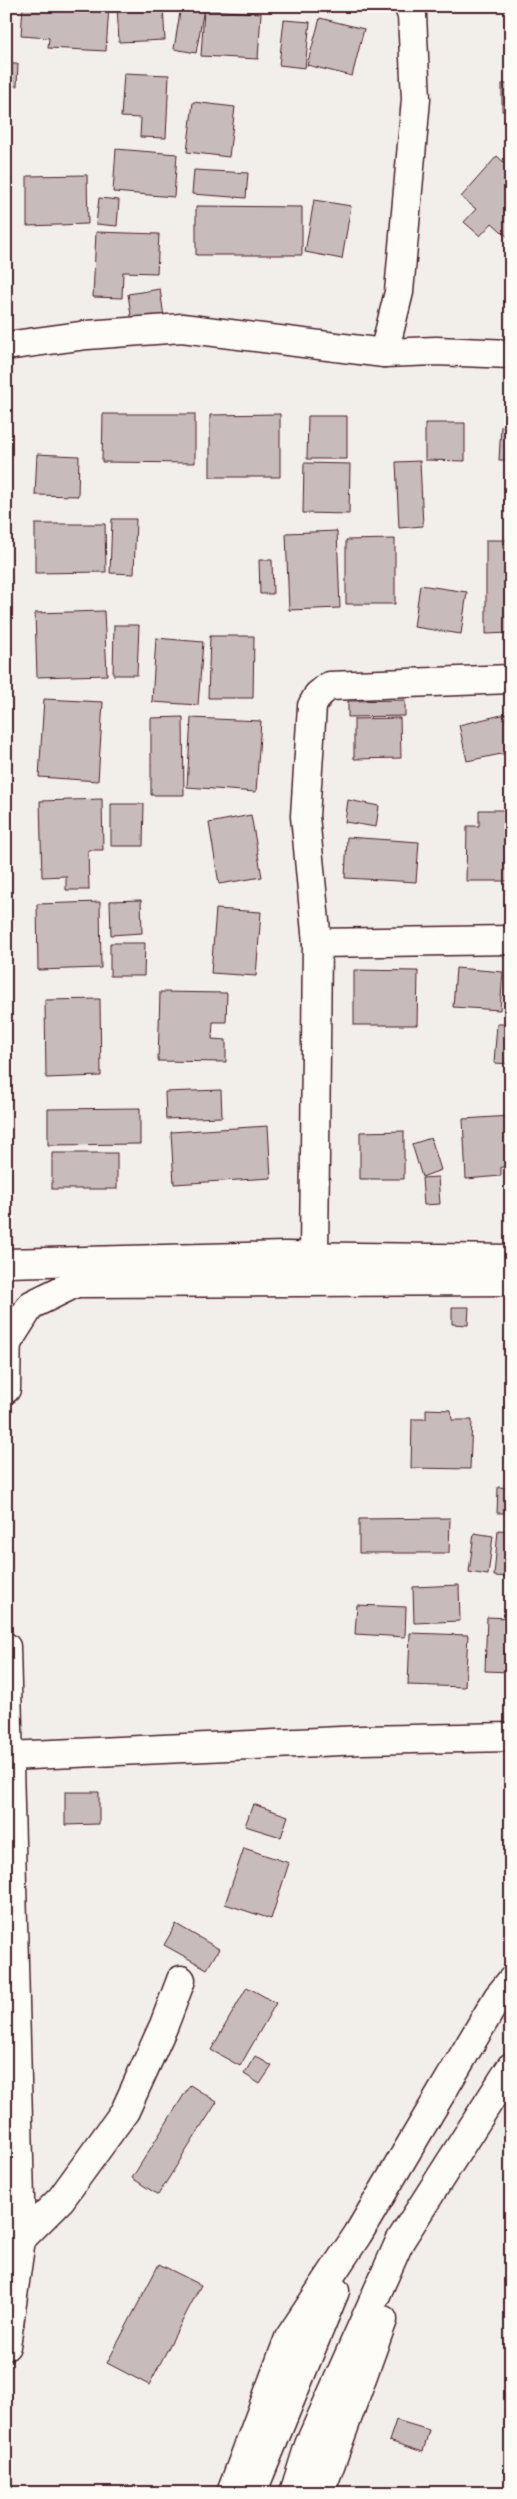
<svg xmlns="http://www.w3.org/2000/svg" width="517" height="2499" viewBox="0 0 517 2499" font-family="Delius,sans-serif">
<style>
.building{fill:#c8bbbb;stroke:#4a1f2b}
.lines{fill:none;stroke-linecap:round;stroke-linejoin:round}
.minor-casing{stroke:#4a1f2b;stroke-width:31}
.highway-casing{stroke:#4a1f2b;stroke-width:31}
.minor{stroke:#fdfcf7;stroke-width:28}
.highway{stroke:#fdfcf7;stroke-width:28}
</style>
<rect width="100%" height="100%" fill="#f2efeb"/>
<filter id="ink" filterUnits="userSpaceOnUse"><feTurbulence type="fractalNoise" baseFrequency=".02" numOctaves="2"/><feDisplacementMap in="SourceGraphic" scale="10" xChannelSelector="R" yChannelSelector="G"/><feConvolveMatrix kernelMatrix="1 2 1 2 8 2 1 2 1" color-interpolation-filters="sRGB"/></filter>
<g filter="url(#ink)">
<g class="building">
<path d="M23,6h86l-3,45 -58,-3 1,-10 -28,-2z"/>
<path d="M117,6h46l2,34 -46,2z"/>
<path d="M181,6l23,2 -8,45 -22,-4z"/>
<path d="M204,10l57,3 -3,46 -57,-3z"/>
<path d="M320,18l44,11 -12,47 -45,-11z"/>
<path d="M284,20l26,2 -5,46 -26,-3z"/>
<path d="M6,64h12l-1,22h-11z"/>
<path d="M124,73l45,2 -3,63 -26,-1 1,-19 -20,-1z"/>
<rect x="502" y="84" width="9" height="27"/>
<path d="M193,102l42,5 -6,50 -42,-5z"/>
<path d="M116,149l61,5 -3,43 -61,-5z"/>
<path d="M497,156l10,9 4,-4v79l-19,-17 -12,13 -16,-14 12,-13 -15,-12z"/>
<path d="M194,170l54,3 -2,25 -54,-4z"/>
<path d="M87,175l1,49 -61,2v-50z"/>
<path d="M99,198l20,2 -2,26 -21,-2z"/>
<path d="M314,200l37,6 -9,53 -37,-7z"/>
<path d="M196,206l106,1v48h-106z"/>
<path d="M96,232l63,2 -2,39 -34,-1 -1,26 -29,-1z"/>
<path d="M511,270v21l-6,-2z"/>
<path d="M160,289l4,28 -32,5 -4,-28z"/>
<path d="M103,414h92v49l-93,-1z"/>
<path d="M280,414v63h-70v-62z"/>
<path d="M308,416h39v43h-40z"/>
<path d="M425,423h40v38l-40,-1z"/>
<path d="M501,426h10v34h-12z"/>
<path d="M37,454l42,2 -1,40 -43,-1z"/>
<path d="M420,461l3,65 -24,2 -3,-66z"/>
<path d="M304,463l46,1 -1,50 -46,-1z"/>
<path d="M112,519h24l-2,55 -24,-1z"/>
<path d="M35,524h70l1,48 -71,1z"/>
<path d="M337,531l3,77 -51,2 -3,-77z"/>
<path d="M395,539v65h-49v-64z"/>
<path d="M486,540h25v93l-25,1z"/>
<path d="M259,560h13l1,34h-13z"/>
<path d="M420,585l47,7 -6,42 -47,-7z"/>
<path d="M104,611l3,64 -70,2 -2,-64z"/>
<path d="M114,625h25l-2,50h-24z"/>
<path d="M210,636h44l-1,62h-45z"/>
<path d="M156,638l47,4 -5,63 -46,-3z"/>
<path d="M44,699l59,3 -5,79 -59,-4z"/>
<path d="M405,700v16l-57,1v-16z"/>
<path d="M506,714l5,23v15l-44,9 -8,-36z"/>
<path d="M183,717l1,78h-33v-77z"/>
<path d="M191,718l70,3 -5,71 -69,-5z"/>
<path d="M400,718l1,40 -47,1v-40z"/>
<path d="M102,799l1,51h-15l1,40h-23v-14l-24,1 -2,-76z"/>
<path d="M348,800l31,6 -3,21 -31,-5z"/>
<path d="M111,804h33l-1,42h-32z"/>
<path d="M479,810h32v71h-45l1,-55h12z"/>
<path d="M251,815l11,62 -43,7 -10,-61z"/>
<path d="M347,837l72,5 -3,40 -71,-4z"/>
<path d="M141,900l1,33 -31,2 -1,-34z"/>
<path d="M100,902l1,66 -63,2 -1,-66z"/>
<path d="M216,909l45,3 -5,64 -45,-3z"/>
<path d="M110,943h35l-1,33h-34z"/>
<path d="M456,968l47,4 -3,38 -47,-3z"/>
<path d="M354,970l64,1 -1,54h-63z"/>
<path d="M160,992l67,1 -1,29h-13l-1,17 14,1v22l-68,-1z"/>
<path d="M100,999l1,77 -55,2 -1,-78z"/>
<path d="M497,1024h14v40l-17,-1z"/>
<path d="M221,1090l1,27 -56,2 -1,-27z"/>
<path d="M140,1108v36l-92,1v-36z"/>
<path d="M510,1116l1,51h-10v9l-35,3 -3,-60z"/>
<path d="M268,1126l3,52 -97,6 -3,-52z"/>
<path d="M404,1131v48h-44v-47z"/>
<path d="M431,1138l10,32 -19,7 -10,-33z"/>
<rect x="52" y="1153" width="65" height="36"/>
<path d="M438,1177l2,27 -16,1 -2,-27z"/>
<path d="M452,1307h17l-1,18 -16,-1z"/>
<path d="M426,1409l25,1 1,10h20l-2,49 -59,-1 1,-49h14z"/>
<path d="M498,1487l13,1v25h-14z"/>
<path d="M450,1518l-1,35h-90v-34z"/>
<path d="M498,1530l13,1v46l-17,-1z"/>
<path d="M474,1533l19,3 -5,39 -19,-3z"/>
<path d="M459,1585l1,36 -46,2 -1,-36z"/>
<path d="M357,1605l49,2 -1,30 -50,-3z"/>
<path d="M487,1617l24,1v54l-26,-1z"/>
<path d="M410,1633l58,2 -3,52 -57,-2z"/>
<path d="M65,1792h34v32l-34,1z"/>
<path d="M253,1804l35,12 -7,21 -36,-11z"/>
<path d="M244,1848l45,15 -18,56 -46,-15z"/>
<path d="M176,1924l43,25 -12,20 -43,-24z"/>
<path d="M247,1987l29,16 -36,63 -29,-16z"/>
<path d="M255,2056l17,10 -12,18 -16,-10z"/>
<path d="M190,2085l27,17 -59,93 -26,-17z"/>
<path d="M159,2264l42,21 -52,100 -42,-22z"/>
<path d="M396,2420l33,10 -6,22 -34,-11z"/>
</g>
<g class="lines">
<g class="minor-casing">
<g id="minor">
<path d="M6,346l81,-11 95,-7 202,25 52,-2 75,3"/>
<path d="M384,353l15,-61 17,-193 -4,-84 -4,-9"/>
<path d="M317,943l194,-3"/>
<path d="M314,1257l3,-314 -12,-127 7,-110 6,-11 11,-9 182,-7"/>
<path d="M6,1263l278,-7 227,3"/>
<path d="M7,1343l24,-38 45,-22 435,-2"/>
<path d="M6,1389l1,-64"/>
<path d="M6,1647l15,592 -15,107"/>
<path d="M8,1756l354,-16 149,-3"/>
<path d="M21,2239l40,-40 64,-88 39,-86 17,-45"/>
</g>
</g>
<g class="highway-casing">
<g id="highway">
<path d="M231,2493l58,-155 69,-104 140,-237 13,-16"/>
<path d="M252,2493l83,-202"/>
<path d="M294,2493l15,-48 91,-204 111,-174"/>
<path d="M320,2493l63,-173"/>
</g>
</g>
<use href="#minor" class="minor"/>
<use href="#highway" class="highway"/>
</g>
</g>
<rect width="517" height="2499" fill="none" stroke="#fdfcf7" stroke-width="25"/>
<rect x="12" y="12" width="492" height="2474" fill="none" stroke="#4a1f2b" stroke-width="2" filter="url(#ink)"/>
</svg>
